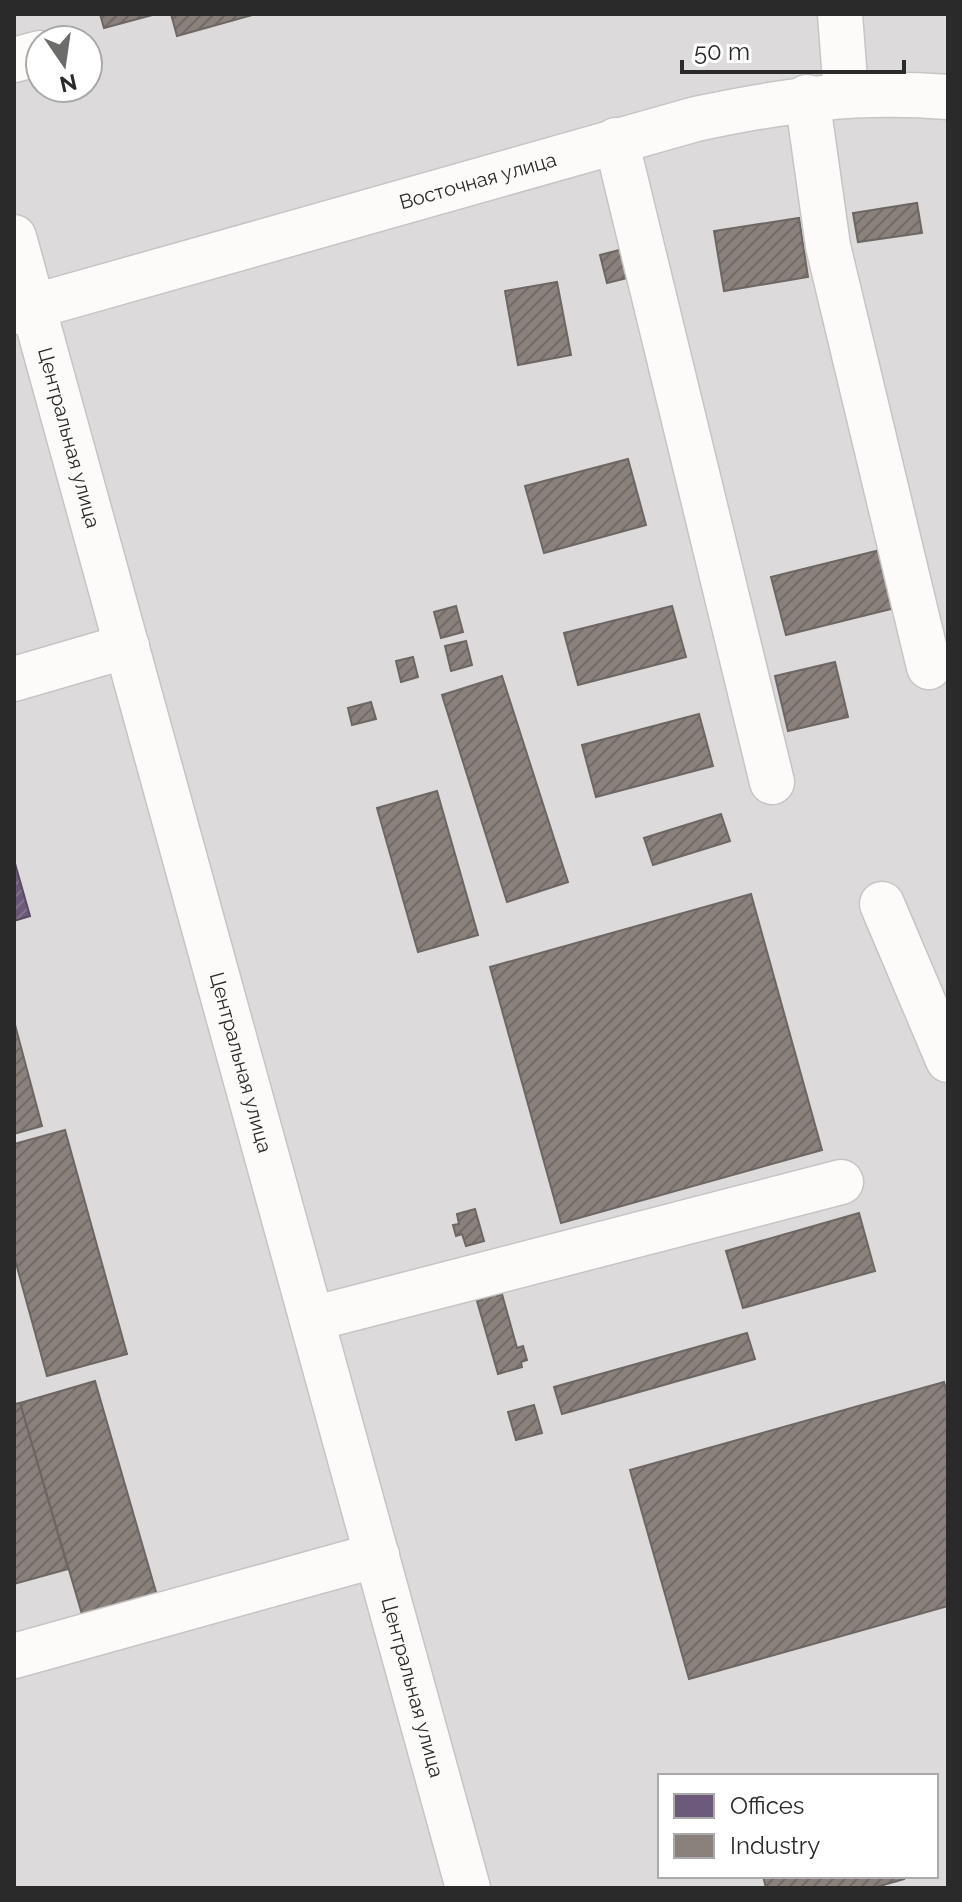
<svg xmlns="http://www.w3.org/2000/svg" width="962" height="1902" viewBox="0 0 962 1902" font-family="Raleway,sans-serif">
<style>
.industrial{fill:#dddadb;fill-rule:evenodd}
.offices{fill:url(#offices-hatch);stroke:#594b62;stroke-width:2}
.industry{fill:url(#industry-hatch);stroke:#6d6763;stroke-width:2}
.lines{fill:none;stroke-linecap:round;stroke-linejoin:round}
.minor-casing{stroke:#c6c5c5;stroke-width:47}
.minor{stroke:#fcfbfa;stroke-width:44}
.labels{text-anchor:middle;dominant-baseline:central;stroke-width:8;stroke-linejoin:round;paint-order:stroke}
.street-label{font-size:20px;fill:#2a2a2a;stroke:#fff}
</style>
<defs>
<pattern id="offices-hatch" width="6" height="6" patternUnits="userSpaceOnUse" patternTransform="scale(2)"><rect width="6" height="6" fill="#6d597a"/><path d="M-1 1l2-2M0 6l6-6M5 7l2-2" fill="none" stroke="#82728b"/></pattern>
<pattern id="industry-hatch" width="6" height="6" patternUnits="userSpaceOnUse" patternTransform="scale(2)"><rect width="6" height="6" fill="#8a817c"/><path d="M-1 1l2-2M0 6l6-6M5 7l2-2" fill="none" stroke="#716a66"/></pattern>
</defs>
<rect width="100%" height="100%" fill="#e8e6e0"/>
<path class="industrial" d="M14,14h934v1874h-934zM40,40h48v48h-48zM660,1776h276v100h-276z"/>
<path class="offices" d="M14,860l16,56 -16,5z"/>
<g class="industry">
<path d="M100,14h56l-52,14z"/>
<path d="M171,14h85l-79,22z"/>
<path d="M917,203l5,30 -64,9 -5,-29z"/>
<path d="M799,218l9,59 -84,14 -10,-60z"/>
<path d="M627,248l8,28 -28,7 -7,-28z"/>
<path d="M557,282l14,73 -53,10 -13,-74z"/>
<path d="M628,459l18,66 -102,28 -19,-67z"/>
<path d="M880,550l15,58 -109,27 -15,-58z"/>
<path d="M456,606l7,26 -22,6 -7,-26z"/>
<path d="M672,606l14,51 -108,28 -14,-52z"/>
<path d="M466,641l6,24 -21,6 -6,-25z"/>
<path d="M413,657l5,20 -17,5 -5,-21z"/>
<path d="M835,662l13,55 -60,14 -13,-55z"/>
<path d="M502,676l66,206 -61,20 -65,-207z"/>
<path d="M371,702l5,17 -24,6 -4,-17z"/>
<path d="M699,714l14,52 -117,31 -14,-52z"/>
<path d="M437,791l41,144 -60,17 -41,-144z"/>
<path d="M721,814l9,27 -77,24 -9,-27z"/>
<path d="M751,894l71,256 -261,73 -71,-256z"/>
<path d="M14,1021l28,105 -28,8z"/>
<path d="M65,1130l62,224 -80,22 -33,-120v-112z"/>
<path d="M475,1209l9,32 -18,5 -4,-12 -6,2 -3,-11 6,-1 -2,-10z"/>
<path d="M859,1213l16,58 -132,37 -17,-57z"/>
<path d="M494,1288l3,8 5,-2 15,54 6,-2 4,14 -6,2 1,5 -24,7 -21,-73 5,-1 -2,-8z"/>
<path d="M747,1333l8,26 -193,55 -8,-27z"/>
<path d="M95,1381l63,218 -74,22 -64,-218z"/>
<path d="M944,1382l4,14v210l-259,73 -59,-209z"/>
<path d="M20,1403l48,166 -54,15v-180z"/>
<path d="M534,1405l8,28 -26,7 -8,-28z"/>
<path d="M763,1876h140l1,3 -31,9h-107z"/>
</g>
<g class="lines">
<g class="minor-casing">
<g id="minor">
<path d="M840,14l6,79"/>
<path d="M14,60l26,-7"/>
<path d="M807,97l21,149 101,421"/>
<path d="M616,140l156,642"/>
<path id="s1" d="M14,237l454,1651"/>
<path id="s2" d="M14,312l682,-193c90,-19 159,-29 252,-22"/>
<path d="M14,679l113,-33"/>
<path d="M882,904l66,156"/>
<path d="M312,1319l529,-137"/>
<path d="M14,1656l363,-101"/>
</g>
</g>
<use href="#minor" class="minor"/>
</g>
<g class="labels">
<g class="street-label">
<text stroke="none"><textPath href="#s2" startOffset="482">Восточная улица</textPath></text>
<text stroke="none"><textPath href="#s1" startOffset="208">Центральная улица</textPath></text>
<text stroke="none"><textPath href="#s1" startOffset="856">Центральная улица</textPath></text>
<text stroke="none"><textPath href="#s1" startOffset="1504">Центральная улица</textPath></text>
</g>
</g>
<rect width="962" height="1902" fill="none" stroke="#2a2a2a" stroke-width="32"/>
<rect x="658" y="1774" width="280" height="104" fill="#ffffff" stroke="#aaaaaa" stroke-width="2"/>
<rect x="674" y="1794" width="40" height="24" fill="#6d597a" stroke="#aaaaaa" stroke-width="2"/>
<text x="730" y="1814" font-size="24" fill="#2a2a2a">Offices</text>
<rect x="674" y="1834" width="40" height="24" fill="#8a817c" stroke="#aaaaaa" stroke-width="2"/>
<text x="730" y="1854" font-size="24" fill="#2a2a2a">Industry</text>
<g transform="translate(64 64) rotate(167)"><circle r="38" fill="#ffffff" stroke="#aaaaaa" stroke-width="2"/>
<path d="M0-6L14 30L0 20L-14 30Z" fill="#6c6c6a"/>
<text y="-12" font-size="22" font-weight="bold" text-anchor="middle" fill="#2a2a2a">N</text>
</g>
<path d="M682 60v12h222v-12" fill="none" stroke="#2a2a2a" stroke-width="4"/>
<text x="694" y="60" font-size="24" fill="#2a2a2a" stroke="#ffffff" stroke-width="6" paint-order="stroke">50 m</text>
</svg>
